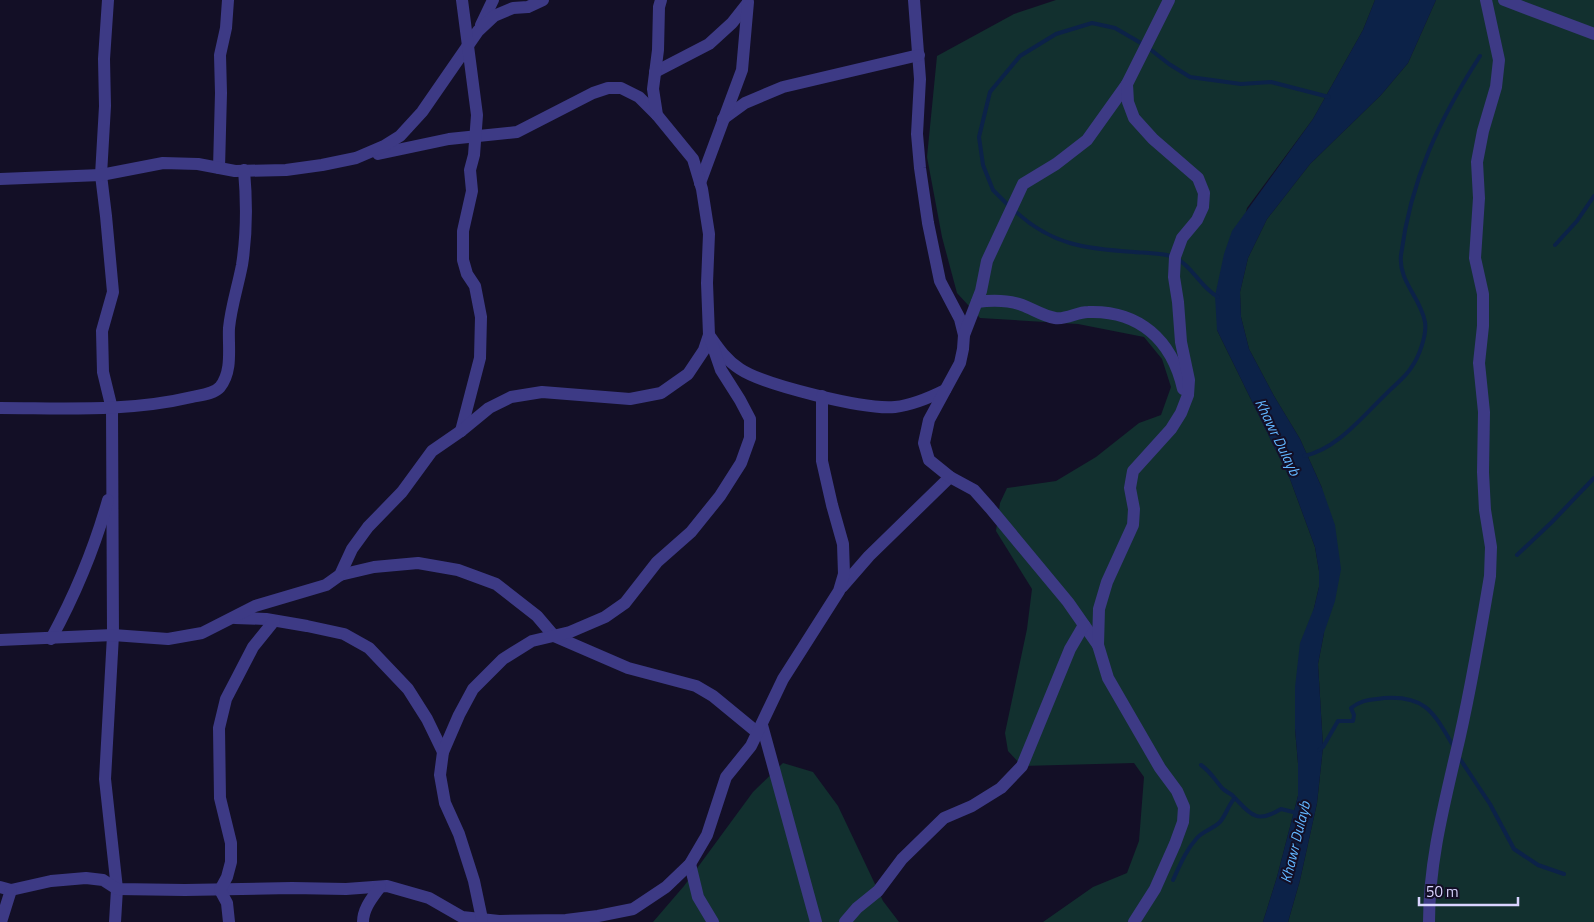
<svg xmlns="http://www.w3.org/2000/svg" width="1594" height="922" viewBox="0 0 1594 922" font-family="'Titillium Web',sans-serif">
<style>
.green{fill:#12302f}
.water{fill:#0c2248}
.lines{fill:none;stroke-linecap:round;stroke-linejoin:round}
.stream{stroke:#0c2248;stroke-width:4}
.street{stroke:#3d3a85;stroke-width:12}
.labels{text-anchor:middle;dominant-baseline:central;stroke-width:4;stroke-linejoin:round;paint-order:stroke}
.water-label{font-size:15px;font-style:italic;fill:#62b6ff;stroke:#130f26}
</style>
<rect width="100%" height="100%" fill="#130f26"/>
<g class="green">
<path d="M1056,0h319l-12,30 -50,89 -66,89 -30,122 73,149 25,68 4,24v16l-5,21 -19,121 3,34v33l-21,81 -14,45h-220l50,-35 34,-14 12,-32 5,-64 -10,-14 -112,3 -14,-15 -3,-18 22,-104 5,-40 -36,-58 4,-28 7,-15 49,-7 40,-24 43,-34 22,-8 10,-28 -9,-28 -18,-22 -66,-13 -98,-6 -23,-25 -15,-56 -15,-80 10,-101 77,-42z"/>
<path d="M1436,0h158v922h-306l12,-42 17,-77 6,-56 -5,-83 6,-31 -2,-145 -22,-49 -26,-43 -25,-47 -8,-32 -1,-25 8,-34 19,-39 43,-55 71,-69 27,-32z"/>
<path d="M783,763l30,9 25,34 45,95 16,21h-246l31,-36 69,-94z"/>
</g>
<path class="water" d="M1375,0h61l-28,63 -27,32 -71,69 -43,55 -19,39 -8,34 1,25 8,32 25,47 26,43 22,49 13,37 6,44 -6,32 -11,32 -6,31 5,83 -6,56 -17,77 -12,42h-25l14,-45 21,-81v-33l-3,-34v-42l5,-44 14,-35 5,-21v-16l-4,-24 -25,-68 -73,-149 -2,-34 9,-42 8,-23 81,-112 50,-89z"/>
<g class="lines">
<g class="stream">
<path d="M1009,206l-16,-16 -10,-25 -4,-28 11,-45 30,-36 36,-22 36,-11 23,5 31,18 23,18 21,13 51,7 30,-2 58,15"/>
<path d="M1014,210c37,35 72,39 120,42 10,1 33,1 42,6 17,9 25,30 42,39"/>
<path d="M1555,245l22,-24 17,-25"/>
<path d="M1304,456c33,-7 58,-39 81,-61 8,-9 20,-17 26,-27 8,-11 16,-33 14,-46 -4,-24 -27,-41 -24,-67 10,-76 38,-135 79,-199"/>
<path d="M1517,555l35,-33 42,-44"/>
<path d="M1319,750l4,-3 15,-26h15l1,-6 -3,-7c12,-9 19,-8 33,-10 43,-3 50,16 70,49"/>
<path d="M1458,756l32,48 24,45 24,16 26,9"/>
<path d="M1201,765c10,7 14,15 21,23 3,3 7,5 10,7 18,18 23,30 49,14l16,4"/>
<path d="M1173,880c7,-15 13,-30 24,-42 6,-7 16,-9 23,-16 6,-7 8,-16 14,-23"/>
</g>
<g class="street">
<path d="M108,0l-4,59 1,47 -4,69 5,41 7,76 -11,39 1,41 9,37 1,226 -8,144 12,110 -2,33"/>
<path d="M914,0l6,79 -3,55 3,34 8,55 12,58 20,38 4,16"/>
<path d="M1504,0l90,34"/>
<path d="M481,25l12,-25"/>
<path d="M655,72l54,-28 23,-21 15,-19"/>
<path d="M723,119l22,-16 38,-16 136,-32"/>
<path d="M378,154l71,-15 68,-7 76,-39 15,-5h13l18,9 18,18"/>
<path d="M219,168l2,-75 -1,-38 6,-27 2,-28"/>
<path d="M0,179l101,-4 62,-12 35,1 37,7 51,-1 36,-5 34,-7 28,-12 16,-10 22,-24 56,-81 16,-15 19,-8 15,-1 15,-7"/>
<path d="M700,183l42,-113 6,-68"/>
<path d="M977,302c15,-2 31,-2 45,3 11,4 21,11 33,13 11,2 22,-6 33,-6 51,-2 84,28 95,77"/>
<path d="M0,408c65,0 129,4 192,-11 9,-2 22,-3 28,-10 13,-16 8,-40 9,-59 2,-21 9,-42 13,-63 5,-32 5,-62 2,-95"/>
<path d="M461,431l19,-73 1,-41 -6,-31 -8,-12 -4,-14v-29l9,-40 -2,-21 4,-15 3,-40 -15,-115"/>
<path d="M340,575l34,-8 44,-4 40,7 38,14 41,32 17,20 74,32 68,18 17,10 45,37"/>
<path d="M842,587l27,-31 81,-79"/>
<path d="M235,618l31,1 41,7 37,8 25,14 39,41 19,30 16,33"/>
<path d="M51,639c25,-46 43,-89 57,-139"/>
<path d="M0,640l113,-5 55,4 34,-6 53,-27 71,-21 14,-10 12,-26 16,-22 34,-35 30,-41 29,-20 28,-23 22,-11 31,-5 88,7 31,-6 27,-19 16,-24 5,-15c9,13 17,25 31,34 24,16 125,41 155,38 17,-2 34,-9 50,-17"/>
<path d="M1098,645l-30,-43 -78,-94 -16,-18 -24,-13 -21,-17 -5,-17 5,-23 31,-57 3,-14 1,-14 17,-44 6,-30 36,-77 33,-20 31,-24 40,-56"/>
<path d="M762,725l54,197"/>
<path d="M690,864l8,33 15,25"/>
<path d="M0,887l11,3 40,-9 35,-3 17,2 14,9 68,1 107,-2 54,1 41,-3 42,12 33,19 37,4 67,-1 32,-4 35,-7 33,-22 24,-23 17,-29 19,-58 25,-31 32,-67 56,-88 5,-17 -1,-30 -11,-39 -10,-44v-65"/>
<path d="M482,919l-8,-38 -15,-47 -14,-31 -5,-28 3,-23 16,-37 14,-26 30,-30 29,-18 38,-9 35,-15 20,-14 32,-41 34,-30 29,-36 21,-33 9,-25v-19l-10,-19 -19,-30 -12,-35 -2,-52 2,-49 -7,-45 -9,-30 -36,-44 -4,-26 5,-39 1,-43 2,-7"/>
<path d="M1,922l10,-32"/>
<path d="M229,922l-2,-19 -7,-13 7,-13 4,-15v-19l-11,-45 -1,-70 7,-29 12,-23 15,-29 21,-26"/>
<path d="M363,922c0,-14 10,-25 17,-35"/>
<path d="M845,922l12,-14 21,-17 24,-32 42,-41 28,-12 29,-18 21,-22 48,-117 14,-24"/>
<path d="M1134,922l21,-33 20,-45 8,-22 1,-15 -7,-16 -17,-23 -52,-90 -10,-33 1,-36 8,-27 26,-57 1,-16 -4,-21 3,-17 38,-42 10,-16 7,-18 1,-15 -8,-38 -3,-40 -4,-25 1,-20 7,-19 15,-18 6,-13 1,-14 -6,-15 -45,-39 -19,-21 -6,-16 -1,-18 42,-84"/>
<path d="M1429,922c0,-58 14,-113 27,-169 14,-58 24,-118 34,-177l1,-29 -6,-37 -2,-38 1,-60 -5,-49 4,-37v-32l-8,-36 4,-60 -2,-36 6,-31 13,-44 3,-27 -13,-60"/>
</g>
</g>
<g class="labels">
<g class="water-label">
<text transform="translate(1278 437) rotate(64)">Khawr Dulayb</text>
<text transform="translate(1295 842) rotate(-76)">Khawr Dulayb</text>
</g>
</g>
<path d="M1419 897v8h99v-8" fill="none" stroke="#d9d4ff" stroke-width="2.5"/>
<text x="1426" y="897" font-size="15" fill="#d9d4ff" stroke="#130f26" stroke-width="4" paint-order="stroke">50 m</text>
</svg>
